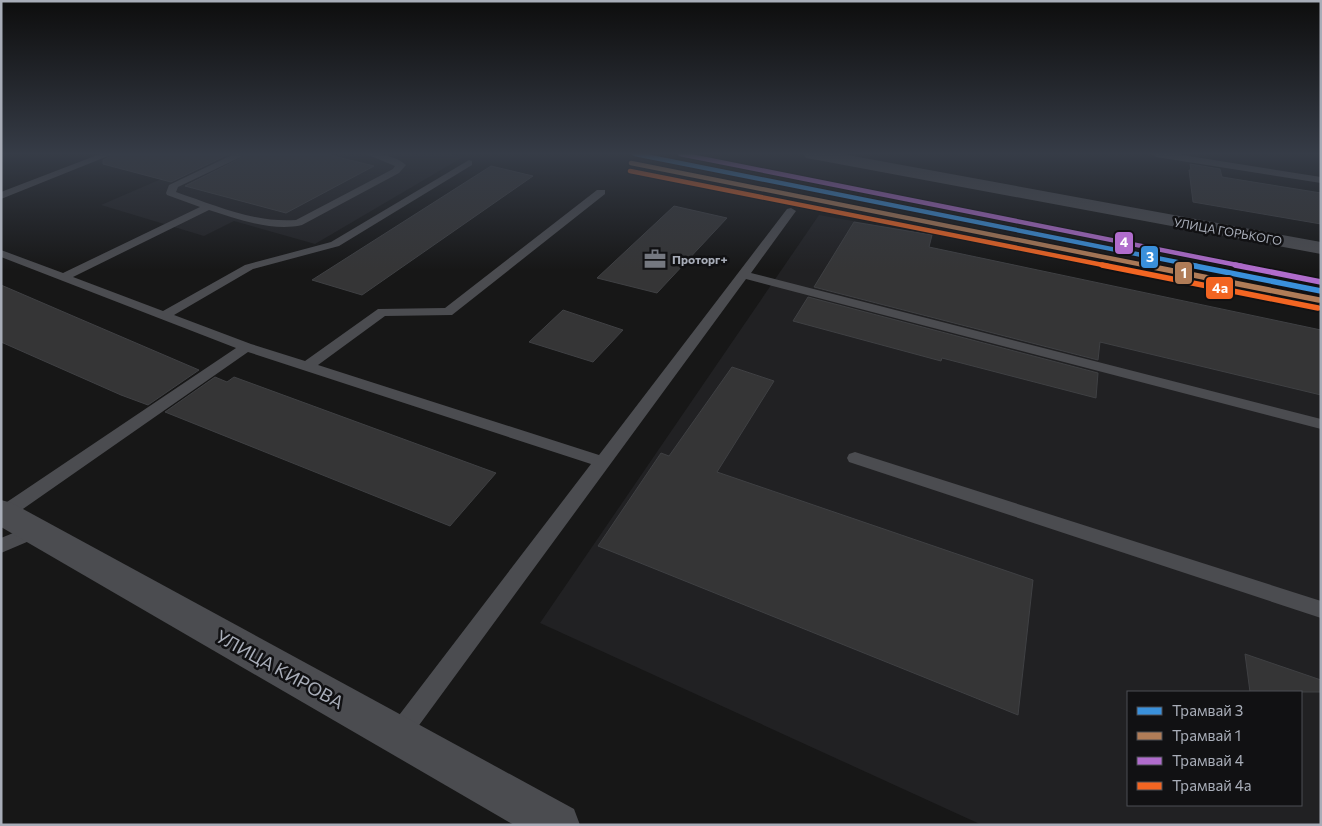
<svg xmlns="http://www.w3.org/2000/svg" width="1322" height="826" viewBox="0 0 1322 826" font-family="Commissioner,sans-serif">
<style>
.built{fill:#212123;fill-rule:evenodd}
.building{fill:#353536;stroke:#3f4043}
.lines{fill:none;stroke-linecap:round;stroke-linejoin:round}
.service{fill:#4b4c50;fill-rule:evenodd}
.tertiary{fill:#4b4c50;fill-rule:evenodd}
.tram-1-far1-casing{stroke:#111113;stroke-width:7}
.tram-1-casing{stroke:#111113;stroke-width:9}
.tram-2-far1-casing{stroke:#111113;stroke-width:7}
.tram-2-casing{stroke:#111113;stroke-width:9}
.tram-3-far1-casing{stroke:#111113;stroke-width:7}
.tram-3-casing{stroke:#111113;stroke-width:9}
.tram-4-far1-casing{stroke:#111113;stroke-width:7}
.tram-4-casing{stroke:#111113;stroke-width:9}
.tram-1-far1{stroke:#3a90db;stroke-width:4.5}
.tram-1{stroke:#3a90db;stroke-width:5.5}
.tram-2-far1{stroke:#b07c57;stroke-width:4.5}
.tram-2{stroke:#b07c57;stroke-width:5.5}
.tram-3-far1{stroke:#b06ccc;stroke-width:4.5}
.tram-3{stroke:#b06ccc;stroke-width:5.5}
.tram-4-far1{stroke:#f26522;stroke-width:4.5}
.tram-4{stroke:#f26522;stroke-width:5.5}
.labels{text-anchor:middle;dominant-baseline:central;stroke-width:5;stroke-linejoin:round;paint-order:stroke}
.far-street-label{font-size:12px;fill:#a8adb8;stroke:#111113}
.far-poi-label{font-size:12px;font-weight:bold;fill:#a8adb8;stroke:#111113;text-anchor:start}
.near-street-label{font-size:18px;fill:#a8adb8;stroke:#111113}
.line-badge{stroke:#111113;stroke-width:2}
.badge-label{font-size:14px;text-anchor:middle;font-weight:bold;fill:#fff}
</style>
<rect width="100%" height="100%" fill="#171717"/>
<g class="built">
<path d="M219,154h231l13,3 -148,87 -81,-23 -30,15 -103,-31z"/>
<path d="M819,215l113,20 -3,12 392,83v495h-339l-442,-202zM1128,692h173v113h-173z"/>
</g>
<g class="building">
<path d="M115,154h114l-58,28 -68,-18v-4z"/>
<path d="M249,154h76l49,12 -88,47 -101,-27z"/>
<path d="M1190,164l30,5 2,8 99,16v31l-128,-22 -4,-32h2z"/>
<path d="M491,166l42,10 -171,119 -50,-15z"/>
<path d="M674,206l53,12 -70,75 -60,-15z"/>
<path d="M854,222l78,13 -3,12 392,83v65l-221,-53 -2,18 -284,-73z"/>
<path d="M1,285l72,31 126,54 -51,35 -27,-10 -120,-53z"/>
<path d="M808,297l290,76 -2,25 -154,-40 -1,3 -148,-40z"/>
<path d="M563,310l60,20 -30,32 -64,-20z"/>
<path d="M732,367l42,14 -57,91 316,108 -15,135 -420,-169 63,-93 8,3z"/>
<path d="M215,377l12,5 7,-5 262,96 -46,53 -285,-114z"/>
<path d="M1245,654l76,26v12h-71z"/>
</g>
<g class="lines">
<g class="service">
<path d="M100,154h13l-112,45v-7z"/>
<path d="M234,154h13l-69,33 -2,5c38,13 79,31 120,28l97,-51 2,-3 -29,-12c14,0 29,1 40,11l-7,8 -97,52c-29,7 -65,-6 -93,-15l-136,67 90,34 82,-46 86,-23 138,-82 3,1v4l-133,81 -86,23 -79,46 77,29 54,17 73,-52 67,-1 152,-118h8v4l-153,121 -67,1 -67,49 281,90 188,-246 4,-1 5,3 -45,62 570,146v10l-575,-150 -340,464 -8,3 -8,-3 -3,-8 3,-8 201,-263 -343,-112 -238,166 -9,1v-13l235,-158 -235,-91v-7l62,23 137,-66 -33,-12 -1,-2 3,-8z"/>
<path d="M1152,154h24l145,23v6l-165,-26z"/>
<path d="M855,452l466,149v17l-472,-156 -2,-4 2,-4z"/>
<path d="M35,524l6,2 3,5 -3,5 -40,17v-15z"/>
</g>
<g class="tertiary">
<path d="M804,154h38l479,88v12l-509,-95 -6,-1z"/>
<path d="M1,500l11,3 562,306 6,16h-66l-513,-298z"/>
</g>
<g class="tram-1-far1-casing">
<path id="tram-1-far1" d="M635,154l562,112"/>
</g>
<g class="tram-1-casing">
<path id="tram-1" d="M1190,265l131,26"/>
</g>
<g class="tram-2-far1-casing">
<path id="tram-2-far1" d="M631,163l518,103"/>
</g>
<g class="tram-2-casing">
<path id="tram-2" d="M1143,265l176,35"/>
</g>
<g class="tram-3-far1-casing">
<path id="tram-3-far1" d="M680,154l562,112"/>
</g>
<g class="tram-3-casing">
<path id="tram-3" d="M1235,265l86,17"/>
</g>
<g class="tram-4-far1-casing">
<path id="tram-4-far1" d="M630,171l478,95"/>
</g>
<g class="tram-4-casing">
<path id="tram-4" d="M1102,265l216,43"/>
</g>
<use href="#tram-1-far1" class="tram-1-far1"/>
<use href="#tram-1" class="tram-1"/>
<use href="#tram-2-far1" class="tram-2-far1"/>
<use href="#tram-2" class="tram-2"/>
<use href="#tram-3-far1" class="tram-3-far1"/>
<use href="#tram-3" class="tram-3"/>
<use href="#tram-4-far1" class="tram-4-far1"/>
<use href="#tram-4" class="tram-4"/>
</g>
<linearGradient id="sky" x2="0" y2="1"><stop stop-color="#0d0d0d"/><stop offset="0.57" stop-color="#363c47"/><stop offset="1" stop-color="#363c47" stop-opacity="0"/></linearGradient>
<rect width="1322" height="270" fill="url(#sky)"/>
<defs>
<g id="office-bare" transform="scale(1.725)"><path d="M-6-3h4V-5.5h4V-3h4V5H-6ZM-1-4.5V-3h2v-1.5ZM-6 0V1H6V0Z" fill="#757880" stroke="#111113" stroke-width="2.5" paint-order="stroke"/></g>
</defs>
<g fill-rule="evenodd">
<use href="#office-bare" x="655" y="259"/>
</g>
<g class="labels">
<g class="far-street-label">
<text transform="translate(1228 231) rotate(10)">УЛИЦА ГОРЬКОГО</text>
</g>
<g class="far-poi-label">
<text x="672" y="259">Проторг+</text>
</g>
<g class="near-street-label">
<text transform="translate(280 669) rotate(29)">УЛИЦА КИРОВА</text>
</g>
</g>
<g class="line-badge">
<rect x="1114" y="231" width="20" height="24" rx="5" fill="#b06ccc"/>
<rect x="1140" y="245" width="19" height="24" rx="5" fill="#3a90db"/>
<rect x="1174" y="261" width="19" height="24" rx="5" fill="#b07c57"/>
<rect x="1205" y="276" width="29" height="24" rx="5" fill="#f26522"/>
</g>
<g class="badge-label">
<text x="1124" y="247">4</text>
<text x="1150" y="262">3</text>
<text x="1184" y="278">1</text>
<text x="1220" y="293">4а</text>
</g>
<rect width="1322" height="826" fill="none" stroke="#a8adb8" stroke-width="5"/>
<rect x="1127" y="691" width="175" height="115" fill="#111113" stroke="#4d4f55"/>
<rect x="1137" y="707" width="25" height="8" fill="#3a90db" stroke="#4d4f55"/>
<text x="1172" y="716" font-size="15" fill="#a8adb8">Трамвай 3</text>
<rect x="1137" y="732" width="25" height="8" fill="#b07c57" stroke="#4d4f55"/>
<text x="1172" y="741" font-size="15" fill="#a8adb8">Трамвай 1</text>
<rect x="1137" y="757" width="25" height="8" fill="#b06ccc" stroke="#4d4f55"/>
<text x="1172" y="766" font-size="15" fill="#a8adb8">Трамвай 4</text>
<rect x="1137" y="782" width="25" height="8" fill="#f26522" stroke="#4d4f55"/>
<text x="1172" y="791" font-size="15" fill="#a8adb8">Трамвай 4а</text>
</svg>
